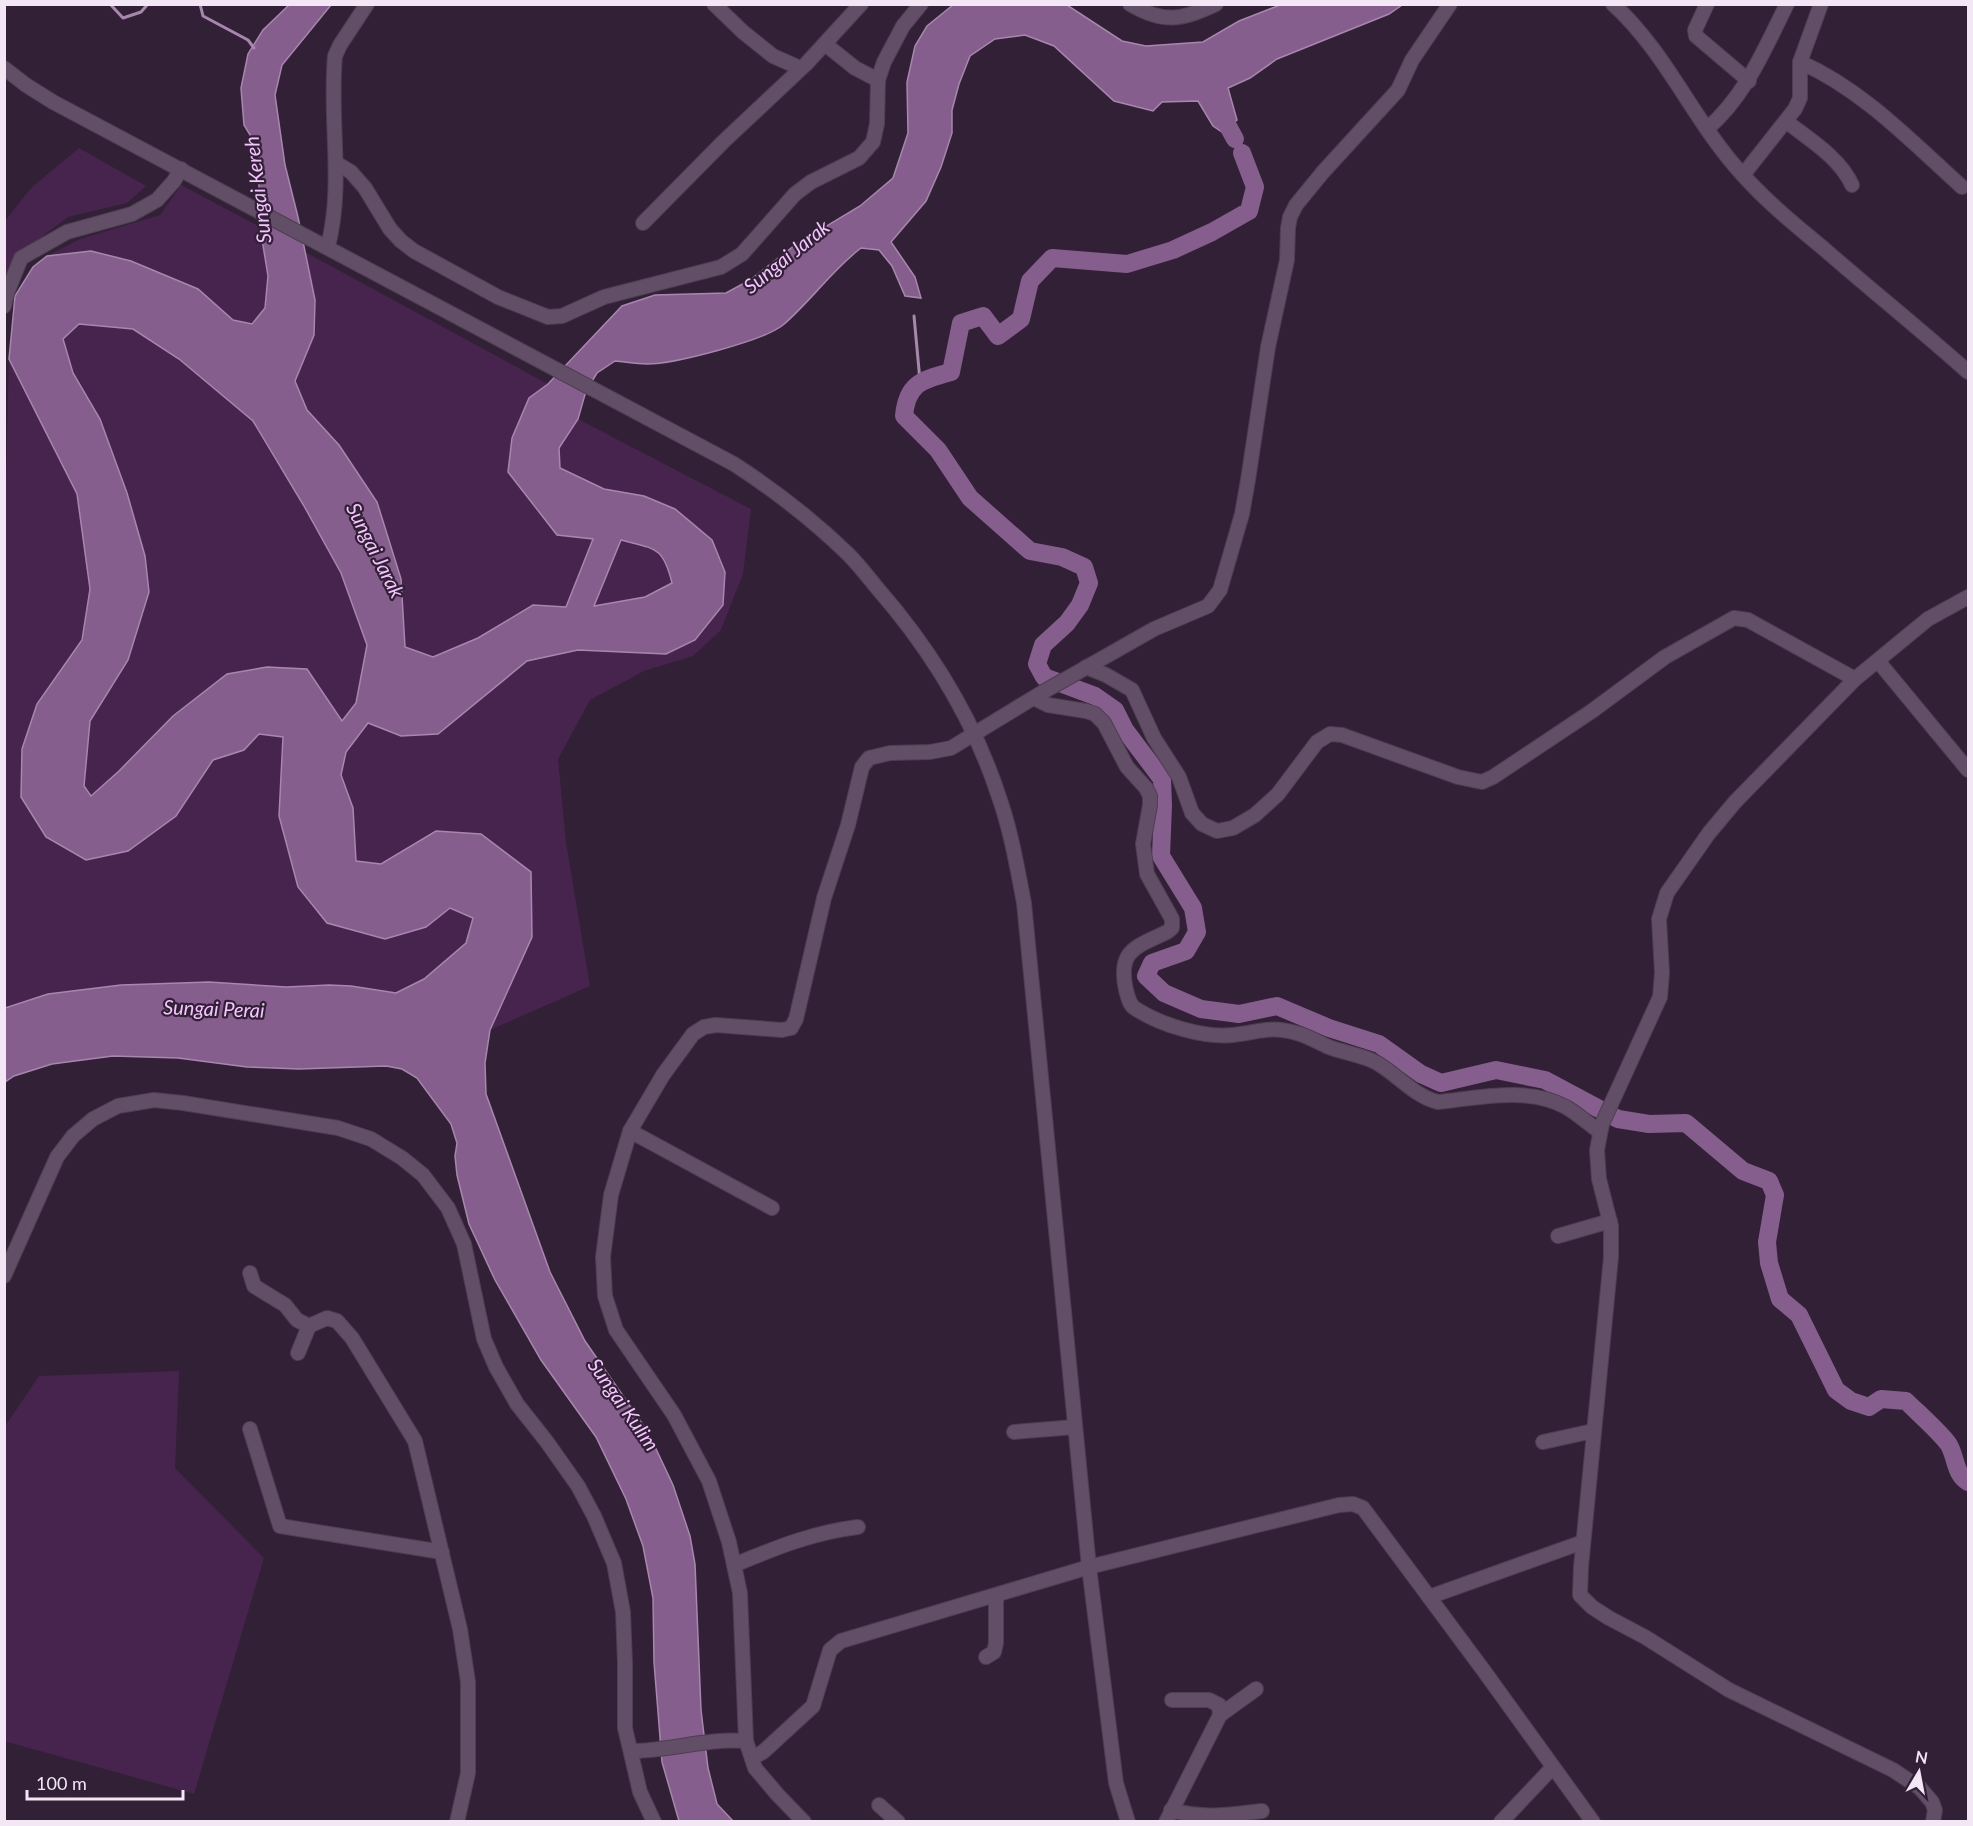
<svg xmlns="http://www.w3.org/2000/svg" width="1973" height="1826" viewBox="0 0 1973 1826" font-family="Lato,sans-serif">
<style>
.green{fill:#46244d}
.water{fill:#865e8e;stroke:#a787ad;stroke-width:1.5;fill-rule:evenodd}
.lines{fill:none;stroke-linecap:round;stroke-linejoin:round}
.stream{stroke:#a787ad;stroke-width:3}
.river{stroke:#865e8e;stroke-width:18}
.minor-casing{stroke:#4e3e51;stroke-width:16}
.minor{stroke:#624e67;stroke-width:14}
.labels{text-anchor:middle;dominant-baseline:central;stroke-width:4.5;stroke-linejoin:round;paint-order:stroke}
.water-label{font-size:20px;font-style:italic;fill:#f5c5ff;stroke:#322036}
</style>
<rect width="100%" height="100%" fill="#322036"/>
<g class="green">
<path d="M79,148l67,38 -19,17 -59,14 -52,39 -11,27v-62l26,-33z"/>
<path d="M181,185l79,42 8,49 -3,32 -13,16 -19,-4 -35,-31 -151,-33 33,-17 80,-24z"/>
<path d="M305,252l243,132 -19,14 -17,39 81,102 -27,68 -33,-2 -55,33 -45,19 -28,-10 -4,-68 -24,-77 -38,-57 -32,-35 -12,-29 19,-46 1,-35z"/>
<path d="M79,324l54,5 46,30 74,62 51,85 37,67 26,72 -11,58 -15,19 -114,-48 -55,42 -53,55 -27,25 -8,-10 6,-65 38,-61 17,-104 -18,-63 -27,-74 -27,-46 -10,-34z"/>
<path d="M9,359l68,135 13,95 -8,51 -44,64 -17,93 155,19 37,-56 31,-10 15,-16 24,3 -4,79 147,111 24,-19 23,10 -7,25 -42,36 -28,14 -45,-7 -40,-1 -25,2 -77,-5 -88,3 -73,9 -43,14 -1,-454z"/>
<path d="M578,419l173,90 -8,65 -22,56 -28,26 -49,15 -54,29 -32,59 8,83 24,144 -100,44 42,-93 -96,-106 -55,33 -25,-3 -3,-53 -12,-33 5,-23 22,-29 33,13 37,-2 89,-73 51,-11 88,4 46,-114 -37,-31 -31,-13 -40,-7 -45,-21v-20z"/>
<path d="M621,539c34,10 42,8 52,44l-28,14 -51,10z"/>
<path d="M179,1371l-4,97 89,90 -70,236 -190,-53 1,-315 34,-50z"/>
</g>
<path class="water" d="M289,5h42l-49,60 -7,30 10,70 13,52 17,83 -1,35 -19,46 12,29 32,35 38,57 24,77 4,68 28,10 45,-19 55,-33 33,2 27,-68 -36,-4 -49,-63 4,-34 17,-40 19,-14 74,-78 33,-11 71,-2 24,-13 45,-35 65,-39 33,-28 15,-45 -1,-51 8,-36 12,-20 26,-21h114l55,36 24,5 57,-4 36,-21 41,-16h122l-13,9 -112,45 -27,19 -22,10 9,32 -15,12 -9,-6 -15,-25 -36,1 -9,9 -39,-10 -60,-55 -29,-11 -30,4 -25,17 -11,28 -7,26v23l-11,34 -15,34 -35,41 24,35 6,21 -16,-2 -13,-30 -13,-16 -18,-2c-29,22 -50,53 -78,77 -20,16 -109,39 -136,39 -10,0 -21,-2 -32,-3l-18,12 -11,18 -8,28 -19,29 1,20 44,21 40,7 31,13 37,31 13,32 -2,33 -28,35 -29,14 -88,-4 -51,11 -89,73 -37,2 -33,-13 -22,29 -5,23 12,33 3,53 25,3 55,-33 45,3 50,38 1,65 -42,93 -5,33 1,31 64,178 35,69 63,91 25,53 17,51 5,28 6,146 7,58 9,36 16,17h-54l-17,-59 -8,-100 -1,-64 -10,-52 -17,-47 -30,-62 -55,-77 -46,-80 -26,-56 -12,-49 -2,-19 2,-13 -6,-19 -34,-46 -15,-9 -16,-3 -87,3 -52,-2 -69,-9 -65,-2 -61,8 -38,12 -9,6v-74l43,-14 73,-9 88,-3 77,5 43,-2 22,1 45,7 28,-14 42,-36 7,-25 -23,-10 -24,19 -41,12 -58,-16 -29,-36 -19,-71 4,-79 -24,-3 -15,16 -31,10 -37,56 -48,35 -42,9 -40,-23 -25,-40 1,-48 15,-45 45,-64 8,-51 -13,-95 -68,-135 6,-63 18,-29 14,-11 44,-5 40,10 67,28 35,31 19,4 13,-16 3,-32 -8,-49 -2,-79 -14,-23 -3,-37 7,-34 15,-24zM79,324l54,5 46,30 74,62 51,85 37,67 26,72 -11,58 -14,18 -35,-52 -40,-2 -40,7 -54,42 -54,55 -28,25 -7,-10 6,-65 38,-61 21,-68 -4,-36 -18,-63 -27,-74 -27,-46 -10,-34zM621,540c34,9 42,6 51,43l-27,14 -51,9z"/>
<g class="lines">
<g class="stream">
<path d="M110,4l13,14 18,-6 7,-8"/>
<path d="M200,4l3,12 45,24 6,8"/>
<path d="M914,316l6,65"/>
</g>
<g class="river">
<path d="M1217,106l18,33"/>
<path d="M1242,153l13,34 -6,24 -37,21 -39,18 -46,14 -75,-6 -22,23 -9,38 -23,17 -15,-20 -22,7 -10,49c-29,8 -44,11 -47,44l34,34 32,48 60,53 32,6 22,10 5,16 -9,22 -13,18 -24,22 -6,19 7,13 51,19 20,14 10,20 37,49 1,26 -2,51 32,52 4,24 -11,19 -34,12 -6,13 18,17 37,16 38,5 38,-8 52,22 50,16 42,30 20,9 55,-13 49,10 73,39 31,5 37,-1 57,48 26,10 6,14 -8,47 2,21 11,36 19,16 37,75 15,11 18,6 12,-8 25,2c11,11 36,33 43,44 7,12 6,30 19,37"/>
</g>
<g class="minor-casing">
<g id="minor">
<path d="M714,4l29,28 30,24 27,12"/>
<path d="M1130,4c33,20 53,16 86,0"/>
<path d="M1613,4c54,49 81,118 129,170 24,27 53,51 81,74 48,42 98,82 145,124"/>
<path d="M1707,4l-12,26 1,6 53,45"/>
<path d="M825,44l30,24 23,12"/>
<path d="M1800,62c63,28 111,79 162,125"/>
<path d="M4,68l22,17 27,17 681,362c40,26 79,56 114,90 11,11 20,23 30,35 53,61 96,131 121,208 12,34 18,70 25,106l65,664 27,216 12,39"/>
<path d="M1787,122c23,18 53,36 65,63"/>
<path d="M1707,129c39,-34 57,-79 80,-125"/>
<path d="M336,163l15,9 14,16 25,41 11,12 13,10 84,46 50,20 14,-1 42,-19 117,-30 21,-13 53,-60 16,-12 48,-24 14,-16 4,-18 1,-44 6,-18 19,-36 18,-22"/>
<path d="M1743,175l52,-66 5,-11v-36l21,-58"/>
<path d="M643,223l81,-82 82,-77 55,-60"/>
<path d="M328,246c16,-62 1,-126 7,-190l5,-11 27,-41"/>
<path d="M4,306l3,-13 14,-35 46,-26 65,-18 25,-14 17,-19 7,-12"/>
<path d="M1878,661l90,109"/>
<path d="M1086,667l20,8 26,15 22,48 25,39 13,36 10,11 15,7 16,-3 22,-13 23,-21 39,-52 13,-8 12,1 116,42 24,5 11,-5 99,-66 73,-54 69,-39 14,2 107,59"/>
<path d="M1034,698l14,7 38,6 9,3 9,9 23,44 19,21 4,8v9l-7,39 4,30 25,45v9l-5,4c-31,15 -50,18 -41,58 2,7 3,15 10,19 25,16 67,29 97,26 29,-3 36,-10 67,-1 10,3 19,9 29,13 15,6 34,8 48,16 21,12 37,33 61,39 40,-4 90,-16 128,5 12,7 23,17 34,25"/>
<path d="M630,1131l142,77"/>
<path d="M1558,1236l52,-15"/>
<path d="M250,1273l4,13 31,19 12,15 12,6"/>
<path d="M4,1276l53,-119 16,-21 20,-17 25,-13 36,-6 29,3 155,25 33,11 31,19 21,17 25,33 16,36 20,95 12,28 21,37 30,38 31,44 16,30 20,47 9,49 2,51v65l15,64 14,30"/>
<path d="M298,1353l11,-27 18,-8 10,3 15,17 63,103 45,188 8,53v91l-11,49"/>
<path d="M250,1429l30,97 162,26"/>
<path d="M1014,1432l61,-5"/>
<path d="M1543,1442l50,-11"/>
<path d="M734,1565c41,-17 80,-33 124,-38"/>
<path d="M1429,1597l154,-55"/>
<path d="M986,1657l8,-5 2,-9v-47"/>
<path d="M1220,1715l36,-26"/>
<path d="M631,1751c38,0 76,-13 115,-10"/>
<path d="M752,1758l11,-6 50,-46 17,-56 11,-9 248,-74 250,-62 14,-1 10,4 121,163 109,151"/>
<path d="M879,1805l19,17"/>
<path d="M1171,1810c32,9 59,5 91,1"/>
<path d="M804,1822l-27,-28 -22,-26 -9,-27 -6,-148 -11,-51 -20,-61 -35,-66 -58,-85 -11,-34 -2,-39 8,-62 19,-64 33,-56 30,-41 11,-7 12,-2 66,5 9,-2 5,-9 28,-121 24,-73 14,-58 7,-9 21,-5 40,-1 21,-4 92,-56 111,-63 54,-23 12,-16 22,-76 6,-34 20,-133 19,-87 1,-32 2,-11 6,-12 27,-33 75,-82 14,-30 38,-56"/>
<path d="M1166,1822l54,-107 -1,-10 -10,-5h-37"/>
<path d="M1501,1822l52,-55"/>
<path d="M1933,1822l2,-12 -3,-8 -12,-14 -27,-18 -164,-80 -84,-53 -36,-19 -17,-11 -12,-12 1,-28 30,-310v-31l-12,-47 -2,-29 5,-26 58,-127 2,-24 -3,-54 8,-26 42,-60 26,-31 120,-123 73,-60 40,-22"/>
</g>
</g>
<use href="#minor" class="minor"/>
</g>
<g class="labels">
<g class="water-label">
<text transform="translate(257 190) rotate(-97)">Sungai Kereh</text>
<text transform="translate(786 256) rotate(-39)">Sungai Jarak</text>
<text transform="translate(376 550) rotate(63)">Sungai Jarak</text>
<text transform="translate(214 1008) rotate(2)">Sungai Perai</text>
<text transform="translate(624 1404) rotate(55)">Sungai Kulim</text>
</g>
</g>
<rect width="1973" height="1826" fill="none" stroke="#f3e7f6" stroke-width="12"/>
<g transform="translate(1919 1772) rotate(10)" stroke="#322036" stroke-width="4.5" paint-order="stroke">
<path d="M0-4.5L10 22L0 15L-10 22Z" fill="#f3e7f6"/>
<text y="-9" font-size="16" font-weight="bold" text-anchor="middle" fill="#f3e7f6">N</text>
</g>
<path d="M27 1790v9h156v-9" fill="none" stroke="#f3e7f6" stroke-width="3"/>
<text x="36" y="1790" font-size="18" fill="#f3e7f6" stroke="#322036" stroke-width="4.5" paint-order="stroke">100 m</text>
</svg>
